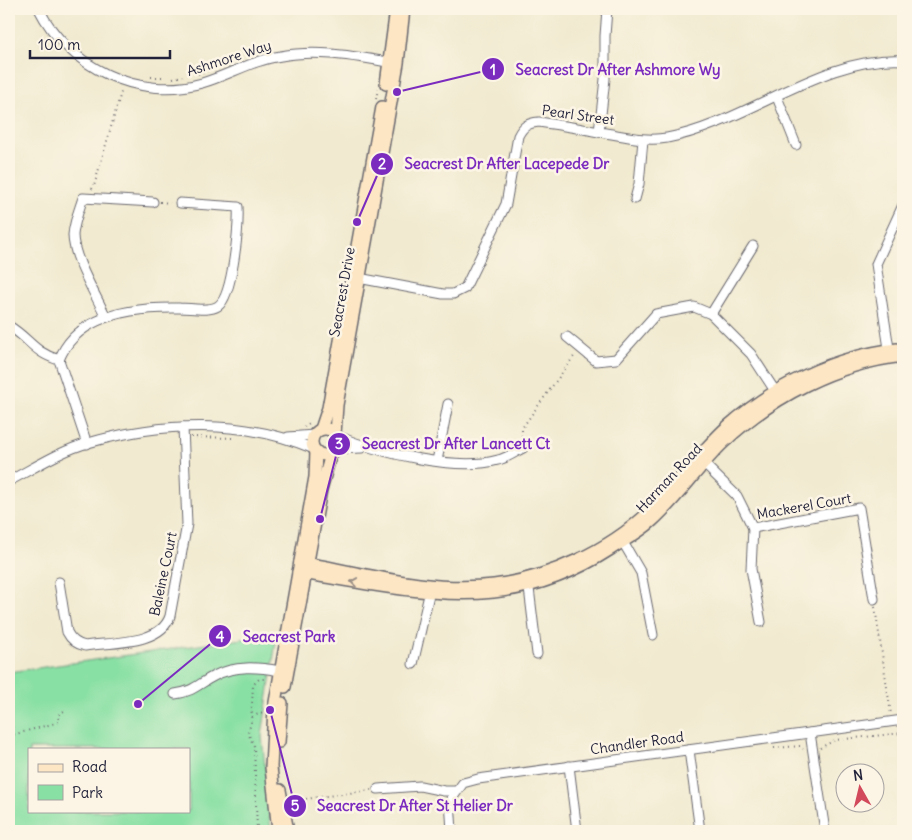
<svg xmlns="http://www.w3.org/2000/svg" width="912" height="840" viewBox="0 0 912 840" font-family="Delius,sans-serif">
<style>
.green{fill:#89e0a4;stroke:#568170;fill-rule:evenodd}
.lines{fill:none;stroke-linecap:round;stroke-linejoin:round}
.street-casing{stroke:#6a686f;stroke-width:11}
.secondary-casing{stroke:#6a686f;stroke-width:14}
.path{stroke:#6a686f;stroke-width:2;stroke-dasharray:1 4;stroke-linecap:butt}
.street{stroke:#fff;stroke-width:9}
.secondary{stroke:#fce6c4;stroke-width:11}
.oneway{stroke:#9a8e86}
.labels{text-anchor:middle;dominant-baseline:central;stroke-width:5;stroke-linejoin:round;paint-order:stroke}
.street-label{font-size:14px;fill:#22223b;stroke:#fcf5e5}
.leader{fill:none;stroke:#7b2cbf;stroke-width:2}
.callout-dot{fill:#7b2cbf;stroke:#fcf5e5;stroke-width:2}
.mark-label{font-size:15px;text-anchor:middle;font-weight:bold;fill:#fff}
.callout-label{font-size:15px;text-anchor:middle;font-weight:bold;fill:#7b2cbf;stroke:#fcf5e5;stroke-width:5;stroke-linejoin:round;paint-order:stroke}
</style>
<rect width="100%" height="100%" fill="#fcf5e5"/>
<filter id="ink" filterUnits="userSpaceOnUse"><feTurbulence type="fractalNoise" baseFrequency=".02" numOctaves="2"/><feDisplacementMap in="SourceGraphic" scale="10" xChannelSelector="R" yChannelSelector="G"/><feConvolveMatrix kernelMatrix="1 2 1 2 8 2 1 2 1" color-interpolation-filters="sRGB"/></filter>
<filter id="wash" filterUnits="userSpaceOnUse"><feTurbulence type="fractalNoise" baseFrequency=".0096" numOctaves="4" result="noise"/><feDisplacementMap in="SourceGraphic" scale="20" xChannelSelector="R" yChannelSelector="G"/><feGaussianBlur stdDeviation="1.12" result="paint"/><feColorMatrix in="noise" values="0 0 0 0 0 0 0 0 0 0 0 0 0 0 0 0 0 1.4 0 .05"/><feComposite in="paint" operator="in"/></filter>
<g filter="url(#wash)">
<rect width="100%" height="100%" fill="#f1ead0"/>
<path class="green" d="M277,634l-15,102 9,95h-262v-159zM29,749h160v62h-160z"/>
</g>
<g filter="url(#ink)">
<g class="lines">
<g class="street-casing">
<g id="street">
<path d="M39,9c29,58 99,92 163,74 27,-8 51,-23 79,-27 38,-7 76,1 113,7"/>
<path d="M777,97l19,48"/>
<path d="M599,132l6,-53v-43l2,-27"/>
<path d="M635,199l4,-15 4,-44"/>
<path d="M353,277l90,17h10l12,-6 41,-84 12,-68c5,-10 10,-13 21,-14 20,3 40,6 60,10 23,3 44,10 68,6 78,-14 156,-83 236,-78"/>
<path d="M711,314l42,-68"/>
<path d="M106,317c-10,-22 -33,-59 -33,-82 1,-13 6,-25 10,-37l70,4"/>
<path d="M9,326c21,13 24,26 50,34l28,84"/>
<path d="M567,337l29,24 20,-2 40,-45 38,-7 17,7 40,40 28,43"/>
<path d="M890,355l-14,-91 27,-59"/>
<path d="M59,360c18,-47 77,-53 121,-52 11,0 29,4 38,-2 15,-10 21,-81 20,-99l-58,-4"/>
<path d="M337,436c40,16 120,36 161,24 9,-2 17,-8 25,-12"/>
<path d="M288,437l26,-2"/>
<path d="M336,449l26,-1"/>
<path d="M700,460l37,36 16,32 -2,41 10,53"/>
<path d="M437,461l11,-57"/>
<path d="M9,481c25,-13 51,-30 79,-38 73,-21 155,-25 226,6"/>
<path d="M753,528l106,-20 15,91"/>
<path d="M620,537l21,36 12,62"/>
<path d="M528,580l9,74"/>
<path d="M59,582l8,50c4,8 9,12 18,14 26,-4 76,-1 85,-30l17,-92 -4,-97"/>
<path d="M413,664l18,-78"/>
<path d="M175,694c20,-3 23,-10 39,-18 21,-11 44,-9 66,-5"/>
<path d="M810,733l15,98"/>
<path d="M689,750l11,81"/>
<path d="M569,766l8,65"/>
<path d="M378,789l42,-3 24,5h11"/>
<path d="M452,831l-2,-30 13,-18 15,-4 425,-59"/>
</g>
</g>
<g class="secondary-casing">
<g id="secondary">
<path d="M386,84l10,-75"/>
<path d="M321,429l7,-21 54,-301"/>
<circle cx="325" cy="442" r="13"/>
<path d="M335,434l2,-29 61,-342 6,-54"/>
<path d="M300,562c63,11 129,31 194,23 55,-7 115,-35 155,-73 28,-27 50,-60 79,-86 47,-41 107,-70 169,-77"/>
<path d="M298,572c23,5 47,8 70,12 93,15 161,18 243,-35 14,-9 29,-17 41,-28 26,-23 46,-54 71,-78 50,-47 112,-79 180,-87"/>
<path d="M285,687l36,-197 10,-36"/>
<path d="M279,742l3,-39"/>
<path d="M280,790l8,41"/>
<path d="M278,831l-7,-64 3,-59 41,-231 1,-26"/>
</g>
</g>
<g class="path">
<path d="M198,74l16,-6"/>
<path d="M151,77h12"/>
<path d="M173,78l10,-2"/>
<path d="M376,99l2,-10"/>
<path d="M92,189l2,-3 28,-97"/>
<path d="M160,202l10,1"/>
<path d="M304,427l8,-6"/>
<path d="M191,437l42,1"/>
<path d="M522,441v-13l53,-73"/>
<path d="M875,607l16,107"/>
<path d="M252,717l11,-5"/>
<path d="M9,736l50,-14 -1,-7 6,-4"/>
<path d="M774,748l26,-2 3,3"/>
<path d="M820,748l15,-8 68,-7"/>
<path d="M291,801l80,-11"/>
<path d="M257,831l-3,-85 -6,-13 3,-10 2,-38 6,-6h8"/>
</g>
<use href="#street" class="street"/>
<use href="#secondary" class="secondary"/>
</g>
<defs><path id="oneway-chevron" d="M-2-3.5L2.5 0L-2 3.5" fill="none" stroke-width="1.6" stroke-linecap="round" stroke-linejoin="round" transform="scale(1.25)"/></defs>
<use class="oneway" href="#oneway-chevron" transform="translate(354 582) rotate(-171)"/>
</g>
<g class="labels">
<g class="street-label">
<text transform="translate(229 58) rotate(-18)">Ashmore Way</text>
<text transform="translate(578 115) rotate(8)">Pearl Street</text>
<text transform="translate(342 292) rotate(-80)">Seacrest Drive</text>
<text transform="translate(669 478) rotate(-47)">Harman Road</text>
<text transform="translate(804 506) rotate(-10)">Mackerel Court</text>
<text transform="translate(163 574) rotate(-78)">Baleine Court</text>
<text transform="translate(637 743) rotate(-8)">Chandler Road</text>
</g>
</g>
<path class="leader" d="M397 92L493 69M357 222L382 164M320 519L339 444M138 704L220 636M270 710L295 806"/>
<g class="callout-dot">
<circle cx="397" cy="92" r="5"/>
<circle cx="357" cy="222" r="5"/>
<circle cx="320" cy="519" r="5"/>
<circle cx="138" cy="704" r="5"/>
<circle cx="270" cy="710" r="5"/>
<circle cx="493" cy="69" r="12"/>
<circle cx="382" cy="164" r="12"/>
<circle cx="339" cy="444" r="12"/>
<circle cx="220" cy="636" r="12"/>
<circle cx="295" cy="806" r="12"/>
</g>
<g class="mark-label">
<text x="493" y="75">1</text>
<text x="382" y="169">2</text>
<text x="339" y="449">3</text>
<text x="220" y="642">4</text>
<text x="295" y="811">5</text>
</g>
<g class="callout-label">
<text x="618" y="75">Seacrest Dr After Ashmore Wy</text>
<text x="507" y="169">Seacrest Dr After Lacepede Dr</text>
<text x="456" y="449">Seacrest Dr After Lancett Ct</text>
<text x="289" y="642">Seacrest Park</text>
<text x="415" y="811">Seacrest Dr After St Helier Dr</text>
</g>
<rect width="912" height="840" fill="none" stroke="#fcf5e5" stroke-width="30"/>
<rect x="28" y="748" width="162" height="65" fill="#fcf5e5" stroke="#a5a1a1"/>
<rect x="38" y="764" width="25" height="8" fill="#fce6c4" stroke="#a5a1a1"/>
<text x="72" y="772" font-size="15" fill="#22223b">Road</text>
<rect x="38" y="785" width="25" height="15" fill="#89e0a4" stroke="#a5a1a1"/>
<text x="72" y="798" font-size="15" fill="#22223b">Park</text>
<g transform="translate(860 788) rotate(352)"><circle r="24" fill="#fcf5e5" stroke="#a5a1a1"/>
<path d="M0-4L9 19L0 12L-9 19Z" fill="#d1495b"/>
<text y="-8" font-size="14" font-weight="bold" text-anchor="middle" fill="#22223b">N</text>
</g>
<path d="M30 50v8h140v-8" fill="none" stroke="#22223b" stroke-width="2.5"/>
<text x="38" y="50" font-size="15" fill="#22223b" stroke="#fcf5e5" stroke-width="4" paint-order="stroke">100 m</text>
</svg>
